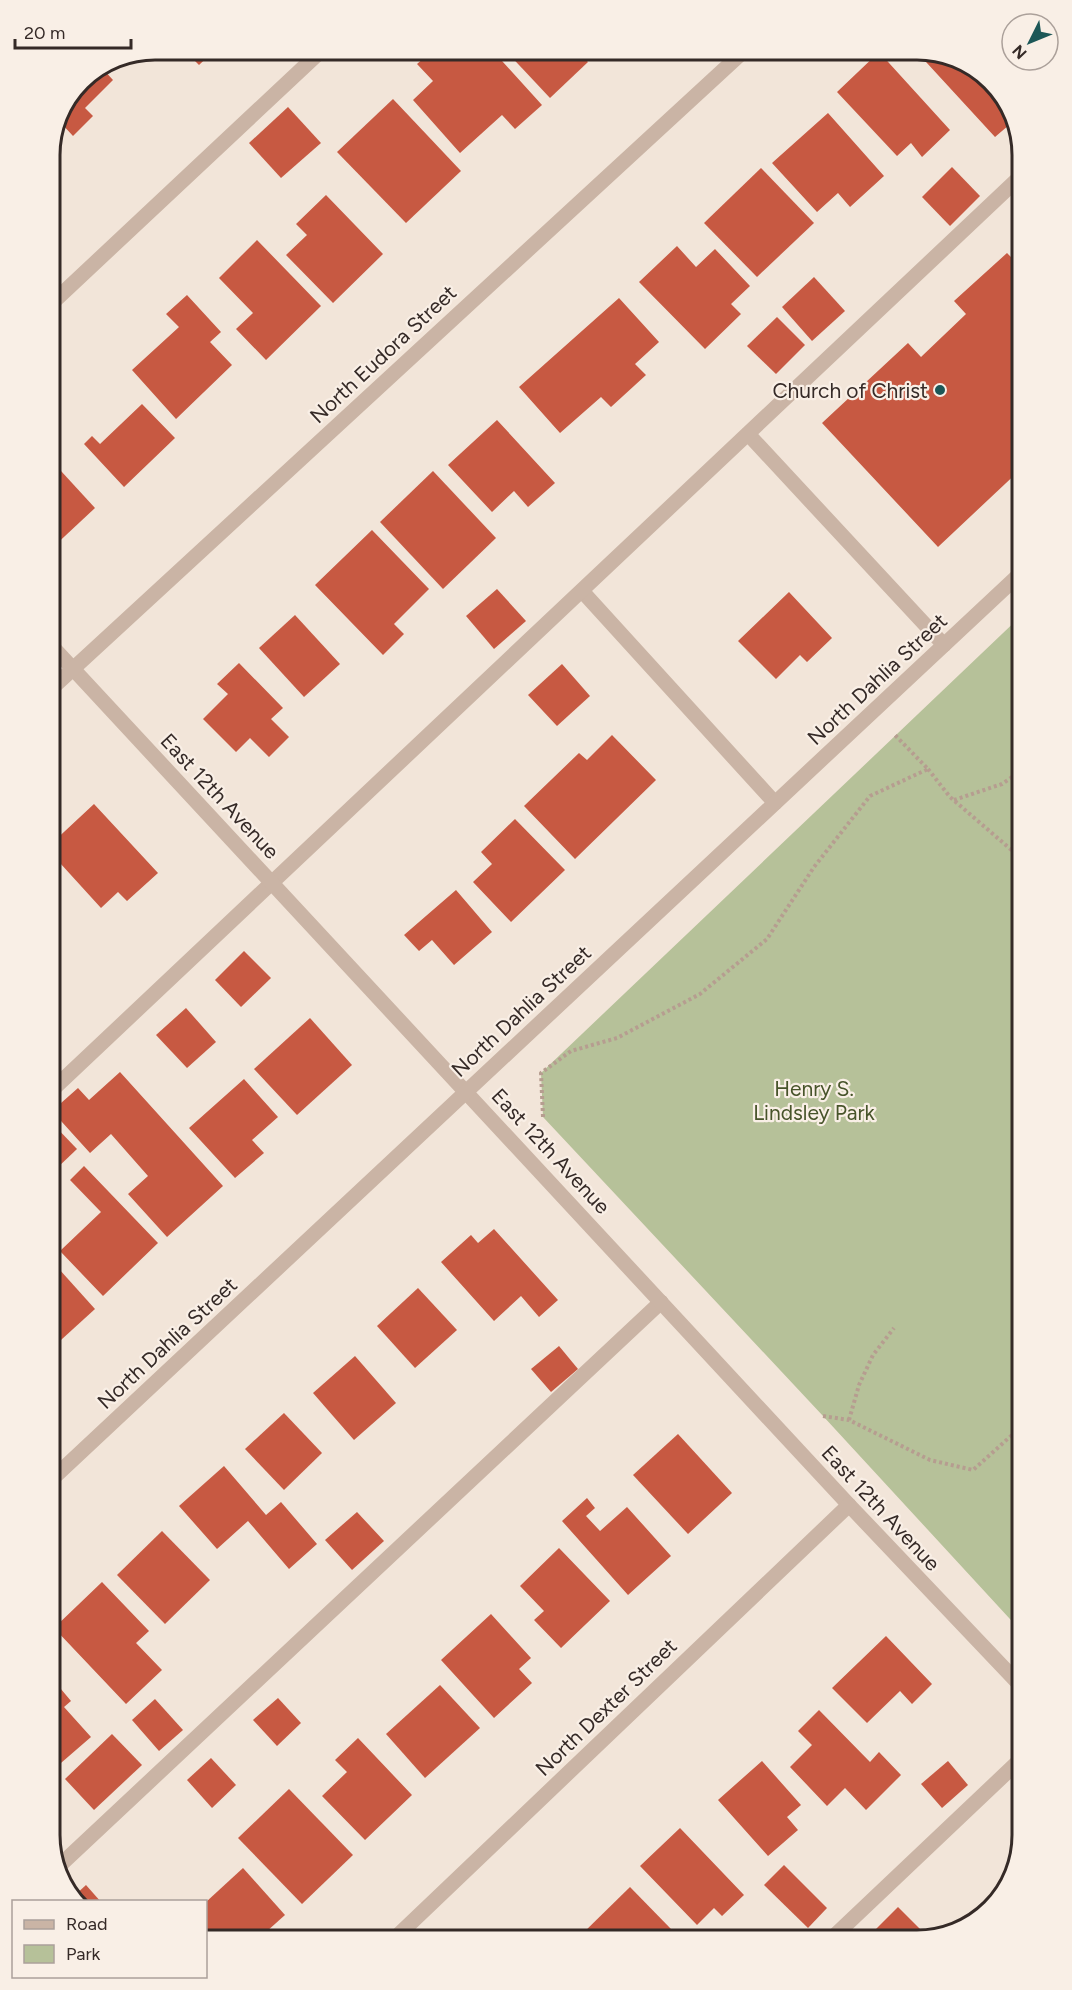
<svg xmlns="http://www.w3.org/2000/svg" width="1072" height="1990" viewBox="0 0 1072 1990" font-family="Figtree,sans-serif">
<style>
.green{fill:#b6c199}
.building{fill:#c75942}
.lines{fill:none;stroke-linecap:round;stroke-linejoin:round}
.path{stroke:#b69d90;stroke-width:4;stroke-dasharray:3 3;stroke-linecap:butt}
.service{stroke:#cab4a5;stroke-width:15}
.minor{stroke:#cab4a5;stroke-width:15}
.poi-dot{fill:#1c5757;stroke:#f9efe6;stroke-width:2}
.labels{text-anchor:middle;dominant-baseline:central;stroke-width:4.5;stroke-linejoin:round;paint-order:stroke}
.street-label{font-size:21px;fill:#352a27;stroke:#f9efe6}
.poi-label{font-size:21px;fill:#352a27;stroke:#f9efe6;text-anchor:end}
.park-label{font-size:21px;fill:#47542a;stroke:#f9efe6}
.rim{fill:none;stroke:#352a27;stroke-width:3}
</style>
<rect width="100%" height="100%" fill="#f2e5d9"/>
<path class="green" d="M1022,615v1017l-199,-216 -280,-299 -2,-44z"/>
<g class="building">
<path d="M184,50h31l-16,15z"/>
<path d="M433,50h59l50,55 -27,24 -13,-14 -42,38 -47,-53 20,-19 -16,-17z"/>
<path d="M505,50h71l12,12 -38,36z"/>
<path d="M915,50h9l57,21 33,43 4,20 -9,-9 -14,12z"/>
<path d="M879,52l71,78 -28,27 -11,-14 -14,13 -60,-64z"/>
<path d="M101,67l12,13 -28,28 8,8 -20,20 -12,-13 20,-43z"/>
<path d="M393,99l68,72 -55,52 -69,-71z"/>
<path d="M288,107l33,36 -40,35 -32,-35z"/>
<path d="M828,113l56,63 -34,31 -12,-14 -21,19 -45,-49z"/>
<path d="M952,167l28,29 -30,30 -28,-29z"/>
<path d="M761,168l53,55 -57,54 -53,-54z"/>
<path d="M326,195l57,59 -50,49 -47,-48 21,-20 -11,-11z"/>
<path d="M257,240l64,66 -55,54 -30,-31 17,-16 -34,-35z"/>
<path d="M677,246l19,21 19,-18 35,37 -19,18 10,10 -36,35 -66,-67z"/>
<path d="M1007,253l13,13 2,-2v204l-84,79 -116,-124 86,-80 13,14 45,-43 -12,-13z"/>
<path d="M814,277l31,34 -33,30 -30,-34z"/>
<path d="M187,295l34,37 -11,10 22,23 -56,54 -44,-49 47,-43 -13,-13z"/>
<path d="M619,298l40,44 -24,22 11,11 -35,32 -10,-10 -41,36 -41,-46z"/>
<path d="M777,317l28,28 -29,29 -29,-28z"/>
<path d="M142,404l33,34 -51,49 -40,-43 8,-8 8,8z"/>
<path d="M497,420l58,63 -27,24 -14,-16 -22,21 -44,-47z"/>
<path d="M50,459l45,49 -45,42z"/>
<path d="M433,471l63,67 -53,51 -63,-67z"/>
<path d="M372,530l57,59 -35,35 10,10 -21,21 -68,-70z"/>
<path d="M497,589l29,32 -32,28 -28,-33z"/>
<path d="M789,592l43,46 -25,24 -7,-7 -24,24 -38,-38z"/>
<path d="M295,615l45,49 -36,33 -45,-49z"/>
<path d="M239,663l44,45 -12,11 18,18 -20,20 -19,-19 -14,14 -33,-33 25,-25 -11,-10z"/>
<path d="M562,664l28,32 -33,30 -29,-31z"/>
<path d="M612,735l44,45 -81,79 -51,-53 55,-53 8,7z"/>
<path d="M94,804l64,69 -31,28 -9,-9 -17,16 -51,-56v-7z"/>
<path d="M515,819l50,51 -54,52 -38,-40 19,-18 -11,-12z"/>
<path d="M456,890l36,42 -38,33 -22,-25 -13,11 -15,-16z"/>
<path d="M50,893l11,11 -11,11z"/>
<path d="M244,951l27,27 -30,29 -26,-27z"/>
<path d="M186,1008l30,34 -29,26 -31,-33z"/>
<path d="M310,1018l42,47 -55,50 -43,-46z"/>
<path d="M120,1072l103,114 -56,51 -39,-43 20,-18 -37,-42 -21,19 -38,-42 26,-23 11,12z"/>
<path d="M244,1079l34,38 -26,23 12,13 -29,25 -46,-50z"/>
<path d="M52,1123l25,26 -21,20 -6,-7v-37z"/>
<path d="M84,1166l74,77 -55,53 -43,-45 41,-39 -31,-32z"/>
<path d="M494,1229l64,71 -19,17 -18,-21 -27,25 -53,-59 30,-27 7,8z"/>
<path d="M50,1259l45,50 -45,41z"/>
<path d="M418,1288l39,42 -42,38 -38,-42z"/>
<path d="M559,1346l19,23 -27,23 -20,-23z"/>
<path d="M355,1356l41,47 -42,37 -41,-47z"/>
<path d="M284,1413l38,40 -38,37 -39,-41z"/>
<path d="M678,1434l54,59 -44,41 -55,-59z"/>
<path d="M224,1466l42,49 15,-13 36,42 -28,25 -41,-48 -31,28 -38,-43z"/>
<path d="M587,1498l8,10 -9,8 14,15 27,-24 44,49 -43,39 -66,-74z"/>
<path d="M357,1512l27,29 -32,29 -27,-30z"/>
<path d="M162,1531l48,49 -45,44 -48,-49z"/>
<path d="M559,1548l51,53 -49,47 -27,-28 10,-9 -24,-25z"/>
<path d="M102,1582l47,49 -13,12 26,27 -36,34 -72,-76z"/>
<path d="M491,1614l40,44 -12,11 13,14 -38,35 -53,-58z"/>
<path d="M886,1636l46,48 -20,20 -12,-13 -33,32 -35,-35z"/>
<path d="M50,1676l21,25 -7,6 27,30 -37,32 -4,-5z"/>
<path d="M440,1685l40,43 -55,50 -39,-44z"/>
<path d="M278,1698l23,25 -24,23 -24,-26z"/>
<path d="M155,1699l28,31 -24,21 -27,-31z"/>
<path d="M819,1710l51,52 9,-10 22,23 -35,35 -21,-22 -18,18 -37,-39 22,-22 -14,-14z"/>
<path d="M112,1734l30,31 -48,45 -29,-31z"/>
<path d="M358,1738l54,57 -47,45 -43,-44 25,-24 -12,-12z"/>
<path d="M211,1758l25,27 -24,23 -25,-28z"/>
<path d="M762,1761l39,44 -14,12 11,13 -30,26 -50,-56z"/>
<path d="M948,1761l20,24 -26,23 -21,-24z"/>
<path d="M289,1789l64,66 -51,49 -64,-66z"/>
<path d="M680,1828l64,67 -22,21 -8,-8 -17,17 -57,-59z"/>
<path d="M784,1865l43,43 -19,20 -44,-43z"/>
<path d="M243,1868l42,47 -28,25h-42l-9,-10v-28z"/>
<path d="M86,1885l15,17h-22l-5,-6z"/>
<path d="M630,1887l41,42 -12,11h-77l-3,-3z"/>
<path d="M898,1907l31,31 -12,2h-40l-6,-6z"/>
</g>
<g class="lines">
<g class="path">
<path d="M928,769l22,28 72,62"/>
<path d="M954,800l48,-16 20,-14"/>
<path d="M543,1117l-2,-44 30,-22 46,-13 83,-44 67,-55 47,-72 56,-71 58,-27 -34,-35"/>
<path d="M823,1416l26,4 81,40 43,10 49,-44"/>
<path d="M849,1420l10,-35 14,-30 21,-27"/>
</g>
<g class="service">
<path d="M50,305l272,-255"/>
<path d="M748,434l196,211"/>
<path d="M582,591l193,212"/>
<path d="M50,1092l972,-917"/>
<path d="M56,1869l605,-567"/>
<path d="M830,1940l192,-182"/>
</g>
<g class="minor">
<path d="M50,644l799,861 173,182"/>
<path d="M50,690l695,-640"/>
<path d="M50,1481l972,-909"/>
<path d="M393,1940l456,-435"/>
</g>
</g>
<circle class="poi-dot" cx="940" cy="390" r="6"/>
<g class="labels">
<g class="street-label">
<text transform="translate(383 354) rotate(-43)">North Eudora Street</text>
<text transform="translate(877 679) rotate(-43)">North Dahlia Street</text>
<text transform="translate(220 796) rotate(47)">East 12th Avenue</text>
<text transform="translate(521 1011) rotate(-43)">North Dahlia Street</text>
<text transform="translate(551 1151) rotate(47)">East 12th Avenue</text>
<text transform="translate(167 1343) rotate(-43)">North Dahlia Street</text>
<text transform="translate(881 1508) rotate(47)">East 12th Avenue</text>
<text transform="translate(606 1707) rotate(-44)">North Dexter Street</text>
</g>
<g class="poi-label">
<text x="928" y="390">Church of Christ</text>
</g>
<g class="park-label">
<text x="814" y="1088">Henry S.<tspan x="814" dy="24">Lindsley Park</tspan></text>
</g>
</g>
<path d="M0 0H1072V1990H0ZM155 60H917A95 95 0 0 1 1012 155V1835A95 95 0 0 1 917 1930H155A95 95 0 0 1 60 1835V155A95 95 0 0 1 155 60Z" fill="#f9efe6" fill-rule="evenodd"/>
<path class="rim" d="M155 60H917A95 95 0 0 1 1012 155V1835A95 95 0 0 1 917 1930H155A95 95 0 0 1 60 1835V155A95 95 0 0 1 155 60Z"/>
<rect x="12" y="1900" width="195" height="78" fill="#f9efe6" stroke="#aba09a" stroke-width="1.5"/>
<rect x="24" y="1920" width="30" height="9" fill="#cab4a5" stroke="#aba09a" stroke-width="1.5"/>
<text x="66" y="1930" font-size="18" fill="#352a27">Road</text>
<rect x="24" y="1945" width="30" height="18" fill="#b6c199" stroke="#aba09a" stroke-width="1.5"/>
<text x="66" y="1960" font-size="18" fill="#352a27">Park</text>
<g transform="translate(1030 42) rotate(227)"><circle r="28" fill="#f9efe6" stroke="#aba09a" stroke-width="1.5"/>
<path d="M0-4.5L10 22L0 15L-10 22Z" fill="#1c5757"/>
<text y="-9" font-size="16" font-weight="bold" text-anchor="middle" fill="#352a27">N</text>
</g>
<path d="M15 39v9h116v-9" fill="none" stroke="#352a27" stroke-width="3"/>
<text x="24" y="39" font-size="18" fill="#352a27" stroke="#f9efe6" stroke-width="4.5" paint-order="stroke">20 m</text>
</svg>
